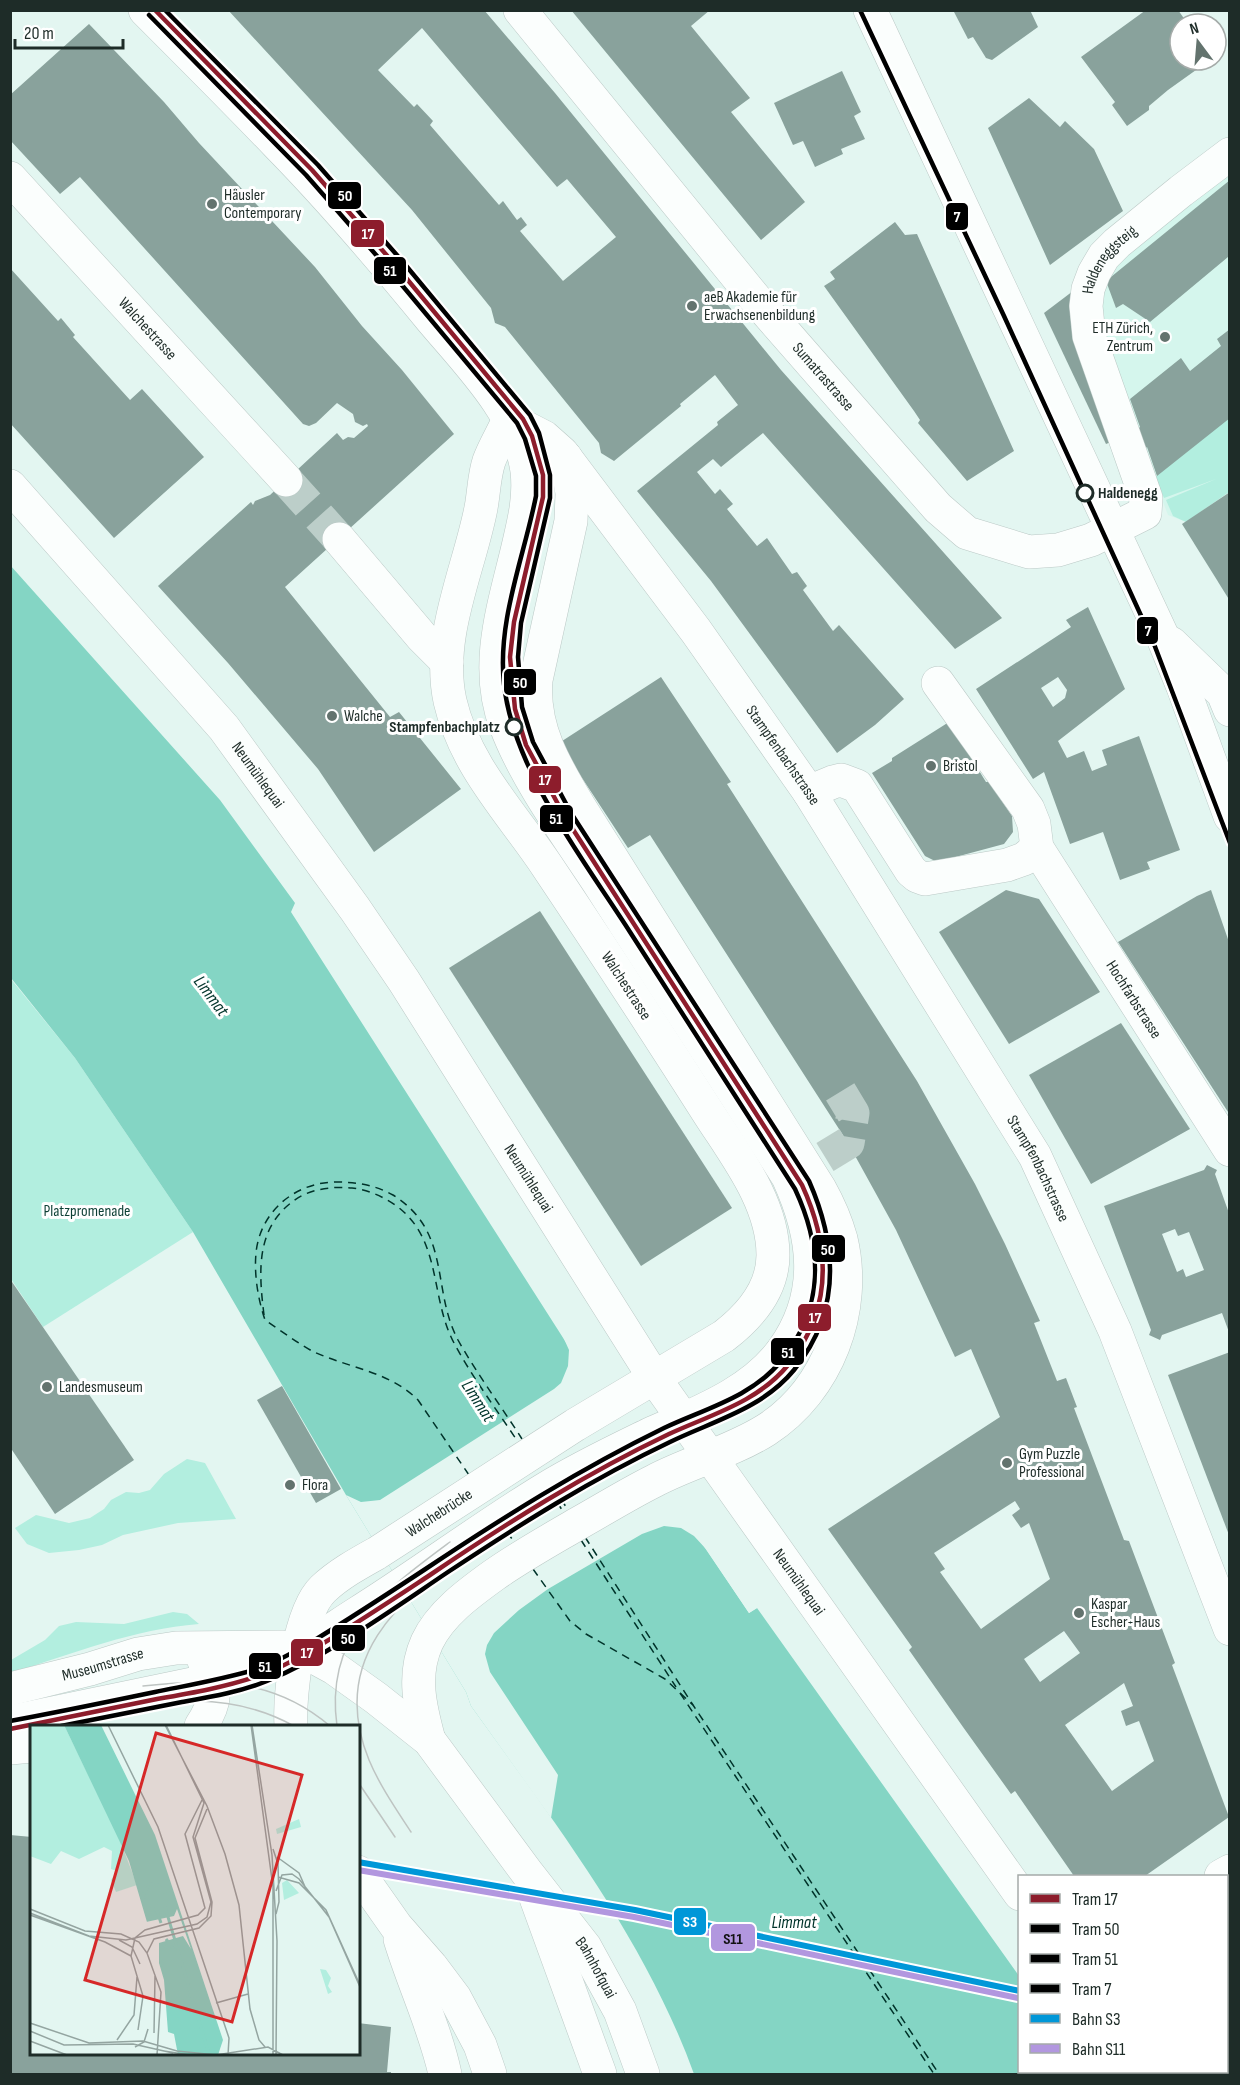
<svg xmlns="http://www.w3.org/2000/svg" width="1240" height="2085" viewBox="0 0 1240 2085" font-family="'Sofia Sans Condensed',sans-serif">
<style>
.built{fill:#d5f6ed}
.green{fill:#b2eedf}
.water{fill:#84d5c4}
.pier{fill:#e3f6f1}
.lines{fill:none;stroke-linecap:round;stroke-linejoin:round}
.ferry{stroke:#00332a;stroke-width:1.5;stroke-dasharray:8 6;stroke-linecap:butt}
.building{fill:#89a29c;fill-rule:evenodd}
.minor-tunnel{stroke:#bccec9;stroke-width:33;stroke-dasharray:33 16;stroke-linecap:butt}
.minor-casing{stroke:#bbc9c6;stroke-width:34}
.minor{stroke:#fbfefd;stroke-width:33}
.tram{stroke:#bec4c2;stroke-width:1.5}
.rail-1-casing{stroke:#fff;stroke-width:10}
.rail-2-casing{stroke:#fff;stroke-width:10}
.rail-1{stroke:#0097d8;stroke-width:6}
.rail-2{stroke:#b297df;stroke-width:6}
.tram-1-casing{stroke:#fff;stroke-width:9}
.tram-2-casing{stroke:#fff;stroke-width:9}
.tram-3-casing{stroke:#fff;stroke-width:9}
.tram-4-casing{stroke:#fff;stroke-width:9}
.tram-1{stroke:#8d1d2c;stroke-width:4.5}
.tram-2{stroke:#000;stroke-width:4.5}
.tram-3{stroke:#000;stroke-width:4.5}
.tram-4{stroke:#000;stroke-width:4.5}
.poi-dot{fill:#63736e;stroke:#fff;stroke-width:2}
.stop-dot{fill:#fff;stroke:#1e2c28;stroke-width:3}
.labels{text-anchor:middle;dominant-baseline:central;stroke-width:6;stroke-linejoin:round;paint-order:stroke}
.poi-label{font-size:16px;fill:#1e2c28;stroke:#fff;text-anchor:start}
.street-label{font-size:16px;fill:#1e2c28;stroke:#fff}
.stop-label{font-size:16px;font-weight:bold;fill:#1e2c28;stroke:#fff;text-anchor:start}
.park-label{font-size:16px;fill:#0d3f35;stroke:#fff}
.water-label{font-size:18px;font-style:italic;fill:#00332a;stroke:#fff}
.inset-river{fill:none;stroke:#84d5c4;stroke-width:3}
.inset-road{fill:none;stroke:#94a5a1;stroke-width:1.5}
.view{fill:#d62828;fill-opacity:0.15;stroke:#d62828;stroke-width:3}
.inset-edge{fill:none;stroke:#1e2c28;stroke-width:3}
.line-badge{stroke:#fff;stroke-width:2}
.badge-label{font-size:16px;text-anchor:middle;font-weight:bold;fill:#fff}
.pale-badge-label{font-size:16px;text-anchor:middle;font-weight:bold;fill:#111}
</style>
<rect width="100%" height="100%" fill="#e3f6f1"/>
<path class="built" d="M1229,166v326l-43,30 -18,-7 -66,-171 -4,-14 6,-54z"/>
<g class="green">
<path d="M1229,418v74l-43,30 -13,-6 -7,-16 50,-21 -52,19 -9,-21z"/>
<path d="M10,978l65,80 118,174 -150,95 -32,-48z"/>
<path d="M187,1459l18,4 31,56 -58,4 -55,12 -21,10 -23,5 -30,3 -22,-9 -12,-16 21,-13 33,8 21,-5 14,-9 7,-9 15,-8 13,1 11,-3 14,-16z"/>
<path d="M173,1612l14,2 12,10c-65,5 -127,30 -188,49v-13l34,-20 14,-14 17,-4 48,2z"/>
</g>
<path class="water" d="M10,565l210,235 75,103 -4,9 276,432 182,269 8,-5 262,368 1,96h67l3,2h-396c-49,-135 -139,-251 -223,-368l-5,-14 -120,-197 -153,-263 -118,-174 -64,-80z"/>
<path class="pier" d="M562,1329l8,13 180,267 6,-4 1,3 -8,5 -43,-64 -12,-13 -13,-8 -17,-2 -22,8 -94,55 -29,21 -25,23 -7,12 -2,9 5,18 68,103 -7,43 -80,-112 -5,-14 -120,-197 15,7 19,-2 174,-111 7,-6 7,-17 1,-16 -9,-20z"/>
<g class="lines">
<g class="ferry">
<path d="M264,1315c-5,-41 -9,-85 28,-113 16,-13 40,-16 60,-14 17,2 32,9 46,19 44,34 32,91 56,136 18,34 43,67 64,99"/>
<path d="M469,1475l-51,-75c-29,-29 -70,-32 -106,-49 -16,-9 -32,-21 -47,-31 -7,-21 -11,-45 -9,-67 4,-42 40,-71 80,-71 21,0 39,3 57,13 59,37 38,94 65,145 19,34 43,66 64,99"/>
<path d="M561,1499l7,11"/>
<path d="M557,1502l7,11"/>
<path d="M507,1532l8,11"/>
<path d="M585,1537l108,168 246,369"/>
<path d="M581,1540l95,147"/>
<path d="M533,1569l37,52 16,13 79,45 28,26"/>
<path d="M680,1693l254,381"/>
</g>
</g>
<g class="building">
<path d="M228,10h256l71,83 226,277 221,248 -47,31 -192,-216 -42,34 -8,-8 -16,13 18,22 5,-5 13,15 -6,5 30,37 10,-8 25,36 5,-2 10,14 -4,4 30,41 6,-6 65,74 -29,26 -38,28 -126,-172 -74,-90 81,-66 -1,-3 21,-17 -23,-30 -35,29 1,2 -67,55 -13,-8 -2,-10 -94,-116 -10,-4 -4,-15 -79,-98zM422,28l135,159 10,-8 49,58 -53,44 -43,-50 7,-6 -6,-8 -4,3 -14,-19 -4,4 -69,-80 3,-4 -16,-17 -3,3 -36,-37z"/>
<path d="M571,10h139l-19,16 59,72 -19,14 74,90 -44,38z"/>
<path d="M953,10h77l8,17 -46,33 -6,-2 -13,-21 -5,2z"/>
<path d="M1146,10h32l10,14h-8v36h30l-42,30 -19,16v4l-22,16 -15,-21 3,-3 -34,-45z"/>
<path d="M89,24l75,78 35,41 116,124 47,59 40,44 52,64 -169,153 105,130 9,-5 62,77 -87,63 -56,-83 -90,-106 -70,-77 93,-84 2,3 2,-4 15,-6 67,-62 6,7 5,-3 6,1 14,-12 -1,-2 -4,2 -8,-4 -2,-8 -16,-11 -21,20 -7,3 -6,-2 -223,-247 -20,17 -50,-54v-45z"/>
<path d="M842,71l19,41 -7,4 11,23 -24,10 2,5 -28,13 -12,-26 -10,4 -19,-42z"/>
<path d="M1029,98l31,29 5,-6 29,28 29,62 -73,54 -62,-137z"/>
<path d="M1230,180v79l-2,-2 -78,65 -27,-18 -7,4 -10,-27z"/>
<path d="M895,222l10,13 12,-1 97,217 -47,30 -49,-58 2,-3 -6,-9 -90,-125 11,-7 -5,-7z"/>
<path d="M10,268l48,53 3,-3 14,17 -2,2 57,63 12,-11 62,68 -90,81 -104,-115z"/>
<path d="M1077,288l34,154 -5,2 -62,-131z"/>
<path d="M1230,329v89l-73,58 -10,-29 -2,2 -13,-15 8,-7 -10,-28 51,-41 9,13 31,-25 -4,-7z"/>
<path d="M1230,492v109l-48,-77z"/>
<path d="M1088,607l37,82 -67,52 9,17 17,-7 8,20 15,-6 -5,-15 37,-14 41,114 -33,12 3,7 -30,11 -17,-48 -33,12 -26,-72 -11,7 -57,-90 95,-62 -5,-7zM1058,677l9,13 -2,8 -12,9 -12,-19z"/>
<path d="M661,677l70,105 -4,2 190,297 58,103 30,60 35,77 -6,2 23,58 9,-3 11,29 -3,1 50,132 5,1 46,122 -3,2 57,152 -84,59h-71l-59,-85 -4,3 -48,-67 -54,-77 3,-3 -84,-118 172,-112 -29,-68 -16,8 -59,-127 -48,-87 -198,-308 -22,13 -69,-105zM1015,1501l5,8 -8,6 9,13 8,-5 21,56 -69,50 -41,-57 5,-3 -11,-16zM1064,1631l16,22 -40,29 -16,-23zM1124,1683l9,23 -12,5 5,15 13,-5 15,40 -42,30 -47,-66z"/>
<path d="M949,722l37,60h3l23,34 1,16 -9,12 -67,18 -12,-6 -53,-83 20,-12v-3z"/>
<path d="M1006,890l33,9 61,93 -91,52 -70,-112z"/>
<path d="M1211,890l19,55v170l-112,-173 79,-46z"/>
<path d="M540,911l192,297 -91,58 -192,-298z"/>
<path d="M1121,1023l69,106 -99,55 -62,-109z"/>
<path d="M1207,1165l10,5 -2,4 15,42v119l-8,-22 -60,22 -2,5 -11,-5 2,-5 -47,-124 100,-36zM1175,1229l3,7 11,-4 15,38 -18,7 -3,-8 -6,3 -15,-38z"/>
<path d="M10,1279l124,181 -79,54 -45,-67z"/>
<path d="M1230,1352v183h-1l-61,-160z"/>
<path d="M282,1386l59,103 -25,14 -59,-103z"/>
<path d="M10,1835l22,2v217h326v-31l33,4 -4,45h4v2h-381z"/>
<path d="M1230,1922v152h-21l-2,-2h20v-147z"/>
</g>
<g class="lines">
<g class="minor-tunnel">
<path d="M286,480l53,59"/>
<path d="M825,1157l23,-14 5,-30 -17,-28"/>
</g>
<g class="minor-casing">
<g id="minor">
<path id="s1" d="M520,10l238,292 180,206 29,25 62,19 29,-2 33,-10 54,-27 1,-15 -57,-162 -3,-30 2,-17 6,-16 10,-17 13,-13 64,-52 49,-37"/>
<path d="M870,10l291,623 22,54 47,129"/>
<path id="s2" d="M10,178l276,302"/>
<path id="s3" d="M509,419l35,18 18,16 134,178 113,161 226,364 80,175 115,298"/>
<path id="s4" d="M10,486l214,242 131,181 49,72 251,398 365,515"/>
<path d="M339,539l83,98 25,25"/>
<path d="M1171,643l52,50 7,17"/>
<path id="s5" d="M938,683l90,126 6,15 3,24 193,302"/>
<path d="M809,792l24,-10 8,-2 16,6 54,85 6,5 8,3 82,-14 17,-6 13,-11"/>
<path id="s6" d="M10,1689l80,-20 48,-15 38,-6 107,-1 16,2 35,19 42,30 53,42 99,134 57,73 35,64 23,63"/>
<path d="M10,1722l202,-42c29,-8 58,-18 86,-30 20,-10 39,-24 58,-36 64,-40 125,-86 189,-125 34,-21 70,-38 105,-55 47,-21 102,-41 133,-84 40,-56 32,-114 5,-173 -61,-97 -124,-192 -186,-289 -32,-49 -76,-108 -96,-162 -23,-60 -2,-120 12,-179 6,-26 12,-49 9,-76 -8,-58 -60,-109 -96,-152 -49,-60 -99,-119 -153,-174 -43,-45 -88,-90 -133,-135"/>
<path d="M201,1726c16,-24 16,-38 3,-65"/>
<path id="s7" d="M291,1726c-2,-32 8,-114 32,-137 16,-15 36,-26 54,-36l198,-128 149,-89c26,-20 49,-46 49,-81 0,-52 -37,-99 -64,-141 -53,-83 -107,-166 -162,-248 -36,-54 -82,-100 -97,-165 -14,-65 19,-131 31,-193 3,-16 3,-32 8,-47 5,-14 14,-28 20,-42"/>
<path d="M429,1740c-9,-33 -17,-65 -2,-98 13,-28 42,-49 67,-67 27,-19 56,-35 85,-52 25,-14 49,-29 75,-42 36,-19 77,-29 112,-51 62,-40 92,-120 75,-191 -5,-18 -12,-34 -21,-50l-241,-383c-24,-40 -47,-78 -43,-126l35,-159 1,-28 -6,-35"/>
<path d="M10,1748l22,-2"/>
<path d="M358,1872l38,54 35,40 24,32 25,47 10,29"/>
<path d="M1221,1876l9,-5"/>
<path d="M536,1898l64,176"/>
<path d="M400,1939c14,46 35,89 45,135"/>
<path d="M1145,2072l2,2"/>
</g>
</g>
<use href="#minor" class="minor"/>
<g class="tram">
<path d="M143,1686c69,-8 131,-8 187,40"/>
<path d="M77,1716c77,-13 144,-30 217,10"/>
<path d="M337,1726c-13,-92 47,-135 113,-184"/>
<path d="M358,1782l37,55"/>
<path d="M411,1832c-15,-23 -31,-46 -42,-72 -41,-101 29,-161 105,-213"/>
</g>
<g class="rail-1-casing">
<path id="rail-1" d="M358,1862l277,48 385,81"/>
</g>
<g class="rail-2-casing">
<path id="rail-2" d="M358,1870l276,47 384,81"/>
</g>
<use href="#rail-1" class="rail-1"/>
<use href="#rail-2" class="rail-2"/>
<g class="tram-1-casing">
<path id="tram-1" d="M10,1729c49,-10 98,-20 147,-30 35,-6 70,-12 104,-24 21,-7 42,-20 61,-31 37,-22 73,-46 108,-69 77,-52 155,-101 239,-141 41,-19 89,-32 119,-69 45,-56 43,-117 14,-180l-237,-368 -39,-72 -11,-36 -5,-52 4,-35 29,-125v-22l-11,-39 -9,-17 -126,-152 -85,-97 -157,-160"/>
</g>
<g class="tram-2-casing">
<path id="tram-2" d="M61,1726c40,-8 80,-16 121,-24 28,-5 58,-10 85,-21 64,-27 123,-70 181,-109 71,-47 144,-93 222,-130 43,-21 92,-33 124,-72 47,-58 44,-123 15,-189l-238,-368 -38,-71 -11,-35 -4,-50 3,-34 29,-125v-23l-11,-42 -9,-18 -127,-153 -85,-97 -153,-155"/>
</g>
<g class="tram-3-casing">
<path id="tram-3" d="M10,1721c49,-9 97,-19 145,-29 34,-7 69,-13 102,-23 21,-7 42,-20 61,-31 36,-22 71,-45 106,-68 78,-52 156,-101 240,-142 40,-19 88,-31 117,-67 44,-54 42,-112 14,-172 -55,-86 -110,-171 -165,-257 -46,-72 -117,-162 -126,-248 -7,-63 20,-127 32,-188v-20l-11,-37 -8,-16 -126,-151 -85,-97 -157,-160"/>
</g>
<g class="tram-4-casing">
<path id="tram-4" d="M860,10l144,306 150,328 76,199"/>
</g>
<use href="#tram-1" class="tram-1"/>
<use href="#tram-2" class="tram-2"/>
<use href="#tram-3" class="tram-3"/>
<use href="#tram-4" class="tram-4"/>
</g>
<g class="poi-dot">
<circle cx="212" cy="204" r="6"/>
<circle cx="692" cy="306" r="6"/>
<circle cx="1165" cy="337" r="6"/>
<circle cx="332" cy="716" r="6"/>
<circle cx="931" cy="766" r="6"/>
<circle cx="47" cy="1387" r="6"/>
<circle cx="1007" cy="1463" r="6"/>
<circle cx="290" cy="1485" r="6"/>
<circle cx="1079" cy="1613" r="6"/>
</g>
<g class="stop-dot">
<circle cx="1085" cy="493" r="8"/>
<circle cx="514" cy="727" r="8"/>
</g>
<g class="labels">
<g class="poi-label">
<text x="224" y="195">Häusler<tspan x="224" dy="18">Contemporary</tspan></text>
<text x="704" y="297">aeB Akademie für<tspan x="704" dy="18">Erwachsenenbildung</tspan></text>
<text x="1153" y="328" text-anchor="end">ETH Zürich,<tspan x="1153" dy="18">Zentrum</tspan></text>
<text x="344" y="716">Walche</text>
<text x="943" y="766">Bristol</text>
<text x="59" y="1387">Landesmuseum</text>
<text x="1019" y="1454">Gym Puzzle<tspan x="1019" dy="18">Professional</tspan></text>
<text x="302" y="1485">Flora</text>
<text x="1091" y="1604">Kaspar<tspan x="1091" dy="18">Escher-Haus</tspan></text>
</g>
<g class="street-label">
<text stroke="none"><textPath href="#s1" startOffset="1148">Haldeneggsteig</textPath></text>
<text stroke="none"><textPath href="#s2" startOffset="204">Walchestrasse</textPath></text>
<text stroke="none"><textPath href="#s1" startOffset="476">Sumatrastrasse</textPath></text>
<text stroke="none"><textPath href="#s3" startOffset="438">Stampfenbachstrasse</textPath></text>
<text stroke="none"><textPath href="#s4" startOffset="381">Neumühlequai</textPath></text>
<text transform="translate(626 986) rotate(57)">Walchestrasse</text>
<text stroke="none"><textPath href="#s5" startOffset="375">Hochfarbstrasse</textPath></text>
<text stroke="none"><textPath href="#s3" startOffset="924">Stampfenbachstrasse</textPath></text>
<text stroke="none"><textPath href="#s4" startOffset="867">Neumühlequai</textPath></text>
<text stroke="none"><textPath href="#s7" startOffset="282">Walchebrücke</textPath></text>
<text stroke="none"><textPath href="#s4" startOffset="1353">Neumühlequai</textPath></text>
<text stroke="none"><textPath href="#s6" startOffset="96">Museumstrasse</textPath></text>
<text stroke="none"><textPath href="#s6" startOffset="736">Bahnhofquai</textPath></text>
</g>
<g class="stop-label">
<text x="1098" y="493">Haldenegg</text>
<text x="500" y="727" text-anchor="end">Stampfenbachplatz</text>
</g>
<g class="park-label">
<text x="87" y="1211">Platzpromenade</text>
</g>
<g class="water-label">
<text transform="translate(211 996) rotate(53)">Limmat</text>
<text transform="translate(478 1401) rotate(57)">Limmat</text>
<text x="794" y="1922">Limmat</text>
</g>
</g>
<g transform="translate(30 1725)">
<rect width="330" height="330" fill="#e3f6f1"/>
<path d="M0,0h34l55,113 18,47 -21,7 -5,-12 6,-9 -6,-2 1,-18 -8,-4 -25,12 -18,-8 -10,13 -21,-8zM269,94l2,8 -24,7 -1,-5zM257,155l12,13 -15,7 -2,-17zM290,244l6,1 5,8 -3,8 4,6 -4,2z" fill="#b2eedf"/>
<path d="M34,0h37l54,110 68,205 -5,15h-40l-4,-21 -6,-2 -4,-52 -35,-119z" fill="#84d5c4"/>
<path d="M147,184l14,40 -8,-13 -24,7v24l-13,-45 28,-6z" fill="#e3f6f1"/>
<path class="inset-river" d="M131,198l-4,-12 -15,-13 7,-14 9,1 7,8v14l44,147M136,214l14,19"/>
<path class="inset-road" d="M78,0l50,102 71,211 -1,17M135,0l42,81 18,48 14,51 11,104 9,31 6,7M221,0l22,162v168M222,0l20,130 5,86 -1,114M243,124l5,15 1,38 -3,12M247,132l22,16 7,16M248,152l21,6 27,27 34,75M246,166l6,-16 10,-1 7,5 30,38 31,70M0,184l55,22 36,3 18,8 8,11 14,39 -4,63M0,188l59,23 37,4 71,-16 10,-7 4,-15 -18,-65 11,-34 -38,-78M0,190l75,27 26,14M89,215l13,7 8,17M117,228l7,-14 45,-11 12,-12 1,-14 -17,-64 12,-29M186,278l32,-9M0,298l59,20 54,-2 34,10 39,4 52,-8 15,8M108,305l5,-34 -12,-40 4,-18 10,-8 53,-15 7,-7 -20,-74 17,-34M0,306l34,14 69,-1 40,9M124,308l1,-57M87,315l17,-25 3,-38M0,316l37,14M105,322l9,-5 4,-13M134,326l25,4M73,330h25"/>
<path class="view" d="M126,8l146,42 -70,247 -147,-42z"/>
<rect width="330" height="330" class="inset-edge"/>
</g>
<g class="line-badge">
<rect x="327" y="181" width="35" height="29" rx="6" fill="#000"/>
<rect x="945" y="202" width="24" height="29" rx="6" fill="#000"/>
<rect x="350" y="219" width="35" height="29" rx="6" fill="#8d1d2c"/>
<rect x="373" y="256" width="34" height="29" rx="6" fill="#000"/>
<rect x="1136" y="616" width="23" height="29" rx="6" fill="#000"/>
<rect x="503" y="668" width="34" height="28" rx="6" fill="#000"/>
<rect x="528" y="765" width="34" height="29" rx="6" fill="#8d1d2c"/>
<rect x="539" y="804" width="35" height="29" rx="6" fill="#000"/>
<rect x="811" y="1234" width="35" height="29" rx="6" fill="#000"/>
<rect x="797" y="1303" width="35" height="29" rx="6" fill="#8d1d2c"/>
<rect x="770" y="1337" width="35" height="29" rx="6" fill="#000"/>
<rect x="331" y="1624" width="35" height="28" rx="6" fill="#000"/>
<rect x="290" y="1638" width="34" height="29" rx="6" fill="#8d1d2c"/>
<rect x="248" y="1652" width="34" height="28" rx="6" fill="#000"/>
<rect x="673" y="1907" width="34" height="29" rx="6" fill="#0097d8"/>
<rect x="710" y="1923" width="46" height="29" rx="6" fill="#b297df"/>
</g>
<g class="badge-label">
<text x="345" y="201">50</text>
<text x="957" y="222">7</text>
<text x="368" y="239">17</text>
<text x="390" y="276">51</text>
<text x="1148" y="636">7</text>
<text x="520" y="688">50</text>
<text x="545" y="785">17</text>
<text x="556" y="824">51</text>
<text x="828" y="1255">50</text>
<text x="815" y="1323">17</text>
<text x="788" y="1358">51</text>
<text x="348" y="1644">50</text>
<text x="307" y="1658">17</text>
<text x="265" y="1672">51</text>
<text x="690" y="1927">S3</text>
</g>
<g class="pale-badge-label">
<text x="733" y="1944">S11</text>
</g>
<rect width="1240" height="2085" fill="none" stroke="#1e2c28" stroke-width="24"/>
<rect x="1018" y="1875" width="210" height="198" fill="#ffffff" stroke="#a5aba9" stroke-width="1.5"/>
<rect x="1030" y="1894" width="30" height="9" fill="#8d1d2c" stroke="#a5aba9" stroke-width="1.5"/>
<text x="1072" y="1905" font-size="18" fill="#1e2c28">Tram 17</text>
<rect x="1030" y="1924" width="30" height="9" fill="#000000" stroke="#a5aba9" stroke-width="1.5"/>
<text x="1072" y="1935" font-size="18" fill="#1e2c28">Tram 50</text>
<rect x="1030" y="1954" width="30" height="9" fill="#000000" stroke="#a5aba9" stroke-width="1.5"/>
<text x="1072" y="1965" font-size="18" fill="#1e2c28">Tram 51</text>
<rect x="1030" y="1984" width="30" height="9" fill="#000000" stroke="#a5aba9" stroke-width="1.5"/>
<text x="1072" y="1995" font-size="18" fill="#1e2c28">Tram 7</text>
<rect x="1030" y="2014" width="30" height="9" fill="#0097d8" stroke="#a5aba9" stroke-width="1.5"/>
<text x="1072" y="2025" font-size="18" fill="#1e2c28">Bahn S3</text>
<rect x="1030" y="2044" width="30" height="9" fill="#b297df" stroke="#a5aba9" stroke-width="1.5"/>
<text x="1072" y="2055" font-size="18" fill="#1e2c28">Bahn S11</text>
<g transform="translate(1198 42) rotate(344)"><circle r="28" fill="#ffffff" stroke="#a5aba9" stroke-width="1.5"/>
<path d="M0-4.5L10 22L0 15L-10 22Z" fill="#63736e"/>
<text y="-9" font-size="16" font-weight="bold" text-anchor="middle" fill="#1e2c28">N</text>
</g>
<path d="M15 39v9h108v-9" fill="none" stroke="#1e2c28" stroke-width="3"/>
<text x="24" y="39" font-size="18" fill="#1e2c28" stroke="#ffffff" stroke-width="4.5" paint-order="stroke">20 m</text>
</svg>
